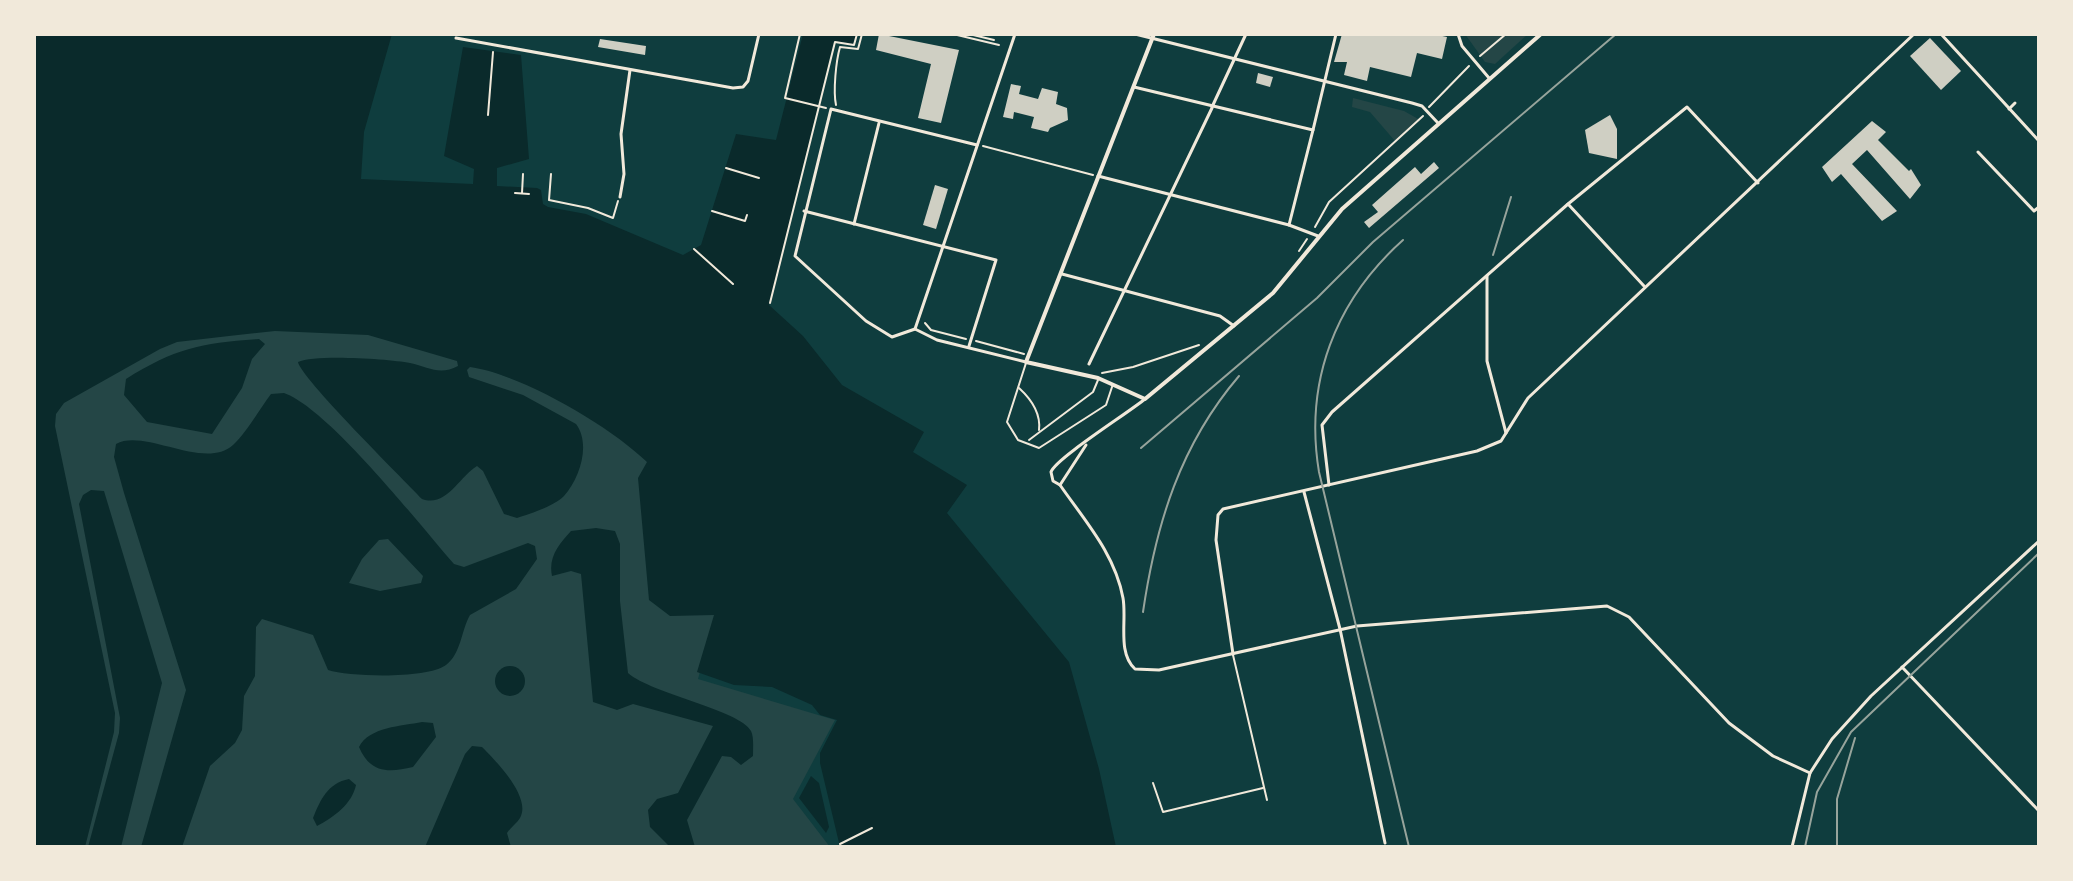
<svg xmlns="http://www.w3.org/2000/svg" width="2073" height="881" viewBox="0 0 2073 881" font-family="'Titillium Web',sans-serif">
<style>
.green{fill:#244646}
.water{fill:#0a2a2b;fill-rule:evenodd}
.building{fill:#cfcfc3}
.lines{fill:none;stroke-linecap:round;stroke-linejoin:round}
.path{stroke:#f1e9da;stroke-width:2}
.service{stroke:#f1e9da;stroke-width:2}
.pedestrian{stroke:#f1e9da;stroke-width:3}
.minor{stroke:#f1e9da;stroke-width:3}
.tertiary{stroke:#f1e9da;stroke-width:4}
.rail{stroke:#97a49c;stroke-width:2}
</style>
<rect width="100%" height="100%" fill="#0f3d3e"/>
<g class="green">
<path d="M1465,34h63l-33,30 -10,-2z"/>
<path d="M1353,98l51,13 16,9 -25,21 -25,-29 -18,-5z"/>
<path d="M255,322l107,10 95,28 10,21 -2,-13 10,-3 65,24 73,39 39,36 64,147 -18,68 137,41 -42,79 37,48h-712l6,-132 -34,132h-11l-32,-440 79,-71z"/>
</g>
<g class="water">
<path d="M34,34h358l-28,98 -3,47 112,5 1,-15 -30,-13 19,-109 58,8 8,104 -32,9v18l40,2 4,2 2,14 5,3 38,7 97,41 18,-10 35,-111 40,6 27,-106h53l-3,10 -19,-3 -65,264 34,31 39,49 82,47 -11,20 54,33 -20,28 122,149 30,107 17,78h-276l-20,-84v-10l17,-33 -17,-5 -8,-10 -40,-18 -38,-2 -37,-13 17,-57 -44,1 -21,-16 -11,-122 9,-16c-37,-36 -126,-88 -177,-95l-3,3 2,7 54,18 53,29c15,20 4,54 -12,72 -10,10 -34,18 -47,22l-13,-4 -21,-43 -6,-5c-18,11 -31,42 -55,33 -19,-20 -122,-122 -124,-137 17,-8 91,-3 112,1 18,4 30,13 48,3l-1,-5 -89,-26 -93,-4 -46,5 -52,6 -17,7 -96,54 -8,11 -1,12 60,287 -1,19 -29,115h-51z"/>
<path d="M259,339l6,5 -13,15 -10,29 -30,46 -65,-12 -23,-27 2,-16c49,-31 76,-36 133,-40z"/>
<path d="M284,393c45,16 134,130 170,171l10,3 64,-24 7,3 2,13 -21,30 -46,26c-9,16 -9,39 -24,50 -18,14 -96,12 -118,5l-15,-35 -51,-16 -6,8 -1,49 -11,20 -2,34 -7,13 -25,23 -28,81h-41l45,-157 -62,-197 -10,-36 2,-13c29,-16 88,27 117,1 14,-13 26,-35 38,-51zM388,539l35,37 -2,7 -41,8 -31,-8 13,-24 17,-19z"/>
<path d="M91,490l13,1 58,192 -41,164h-33l31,-114 1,-15 -41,-214 4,-9z"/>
<path d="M596,528l19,3 5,13v57l8,72c24,21 112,37 123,58 3,6 2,17 2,25l-12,9 -10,-8 -9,-1 -35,64 8,27h-25l-20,-20 -2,-17 9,-11 21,-6 35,-67 -80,-22 -16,6 -24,-8 -12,-128 -10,-3 -19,5c-4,-19 7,-32 19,-45z"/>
<circle cx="510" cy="681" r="15"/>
<path d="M422,722l11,1 3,14 -23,30c-25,6 -43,6 -54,-20 10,-20 43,-21 63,-25z"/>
<path d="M472,746l10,1c13,13 50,50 38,71 -3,5 -10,10 -13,15l4,14h-86l40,-93z"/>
<path d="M811,776l8,7 10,44 -3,6 -27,-35z"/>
<path d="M349,779l7,6c-4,19 -22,32 -39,41l-4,-8c7,-18 15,-35 36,-39z"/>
</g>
<g class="building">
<path d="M879,34l80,16 -18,73 -23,-5 13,-54 -55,-14z"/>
<path d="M1342,34h91l14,3 -5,22 -25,-6 -6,24 -41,-10 -3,14 -23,-6 3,-13h-13z"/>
<path d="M1930,38l31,33 -20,19 -31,-34z"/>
<path d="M600,39l46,7 -1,9 -47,-8z"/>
<path d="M1258,73l15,4 -3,10 -14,-4z"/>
<path d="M1011,84l10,2 -2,8 19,5 4,-11 16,4 -2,12 11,4 1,12 -18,8 -2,4 -17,-4 3,-11 -20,-5 -1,7 -10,-2z"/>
<path d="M1610,115l7,14v30l-28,-6 -4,-23z"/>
<path d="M1872,121l14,11 -8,8 31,31 2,-2 10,16 -11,14 -43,-49 -15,14 45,47 -15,10 -41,-47 -9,8 -10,-15z"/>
<path d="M1434,162l5,6 -70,60 -5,-6 14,-10 -6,-7 43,-38 6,7z"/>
<path d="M935,185l13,4 -12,40 -13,-4z"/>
</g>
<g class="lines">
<g class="path">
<path d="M800,34l-15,64 41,10"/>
<path d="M953,34l46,11"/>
<path d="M969,34l25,6"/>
<path d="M1480,56l26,-22"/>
<path d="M836,105c-3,-14 0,-44 4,-58l18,2 4,-15"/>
<path d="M1429,107l40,-41"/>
<path d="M488,115l5,-63"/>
<path d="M983,146l110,29"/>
<path d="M726,168l33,10"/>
<path d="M551,174l-2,26 39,8 25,10 5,-17"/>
<path d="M515,193l14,1"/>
<path d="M522,193l1,-19"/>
<path d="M712,211l33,10 2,-6"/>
<path d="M1315,227l14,-25 94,-86"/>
<path d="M694,249l39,35"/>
<path d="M1299,251l8,-12"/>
<path d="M770,303l65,-261 19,3 3,-11"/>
<path d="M925,323l6,7 35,9"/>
<path d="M976,341l48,13"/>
<path d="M1102,373l31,-6 66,-22"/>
<path d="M840,844l32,-16"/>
</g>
<g class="service">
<path d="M1026,363l-19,59 11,18 21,8 67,-43 7,-21"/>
<path d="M1019,388c12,11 22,25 20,42"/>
<path d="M1029,440l64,-48 5,-12"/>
<path d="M1233,655l34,145"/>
<path d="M1153,783l10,29 100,-24"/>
</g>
<g class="pedestrian">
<path d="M1212,107l34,-73"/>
<path d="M1313,130l23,-96"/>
</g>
<g class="minor">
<path d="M1135,34l277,69 10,3 16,17"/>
<path d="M1458,34l4,12 27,32"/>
<path d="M1941,34l98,107"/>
<path d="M456,38l277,50 10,-1 5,-6 11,-47"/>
<path d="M1134,87l179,43 -24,95"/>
<path d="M2009,109l6,-6"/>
<path d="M977,145l-146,-36 -36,147 71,65 26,16 23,-8 22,11 89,22"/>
<path d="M1978,152l56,59 5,-4"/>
<path d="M1098,176l191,49 29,11"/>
<path d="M620,197l4,-23 -3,-40 9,-64"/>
<path d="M1568,204l76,82"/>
<path d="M804,211l192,49 -27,86"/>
<path d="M854,224l25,-101"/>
<path d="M1062,274l158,42 14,10"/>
<path d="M1487,276v85l19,72"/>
<path d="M915,329l100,-295"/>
<path d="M1089,364l123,-256"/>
<path d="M1145,399c-17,14 -90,60 -94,73l2,9 7,4c25,36 55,69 63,113 4,22 -6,55 12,71l24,1 198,-44 250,-20 22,11 100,106 44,33 37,17"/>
<path d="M1060,485l26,-40"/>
<path d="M1329,485l-7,-60 10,-13 236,-208 119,-97 71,76"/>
<path d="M1304,492l36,137 45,214"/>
<path d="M1233,654l-17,-114 2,-25 5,-6 254,-58 24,-10 27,-43 386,-364"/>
<path d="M1902,667l137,144"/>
<path d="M1792,847l18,-74 22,-34 39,-43 168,-155"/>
</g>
<path class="tertiary" d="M1154,34l-128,328 72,16 47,21 128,-106 69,-84 199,-175"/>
<g class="rail">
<path d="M1403,240c-68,61 -99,142 -84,232l90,375"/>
<path d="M1493,255l18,-58"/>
<path d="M1141,448l176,-150 56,-56 243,-208"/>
<path d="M1143,612c13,-88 37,-167 96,-236"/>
<path d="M1805,847l12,-55 34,-60 188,-179"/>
<path d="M1837,847v-48l18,-61"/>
</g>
</g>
<rect width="2073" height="881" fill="none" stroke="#f1e9da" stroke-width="72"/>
</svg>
